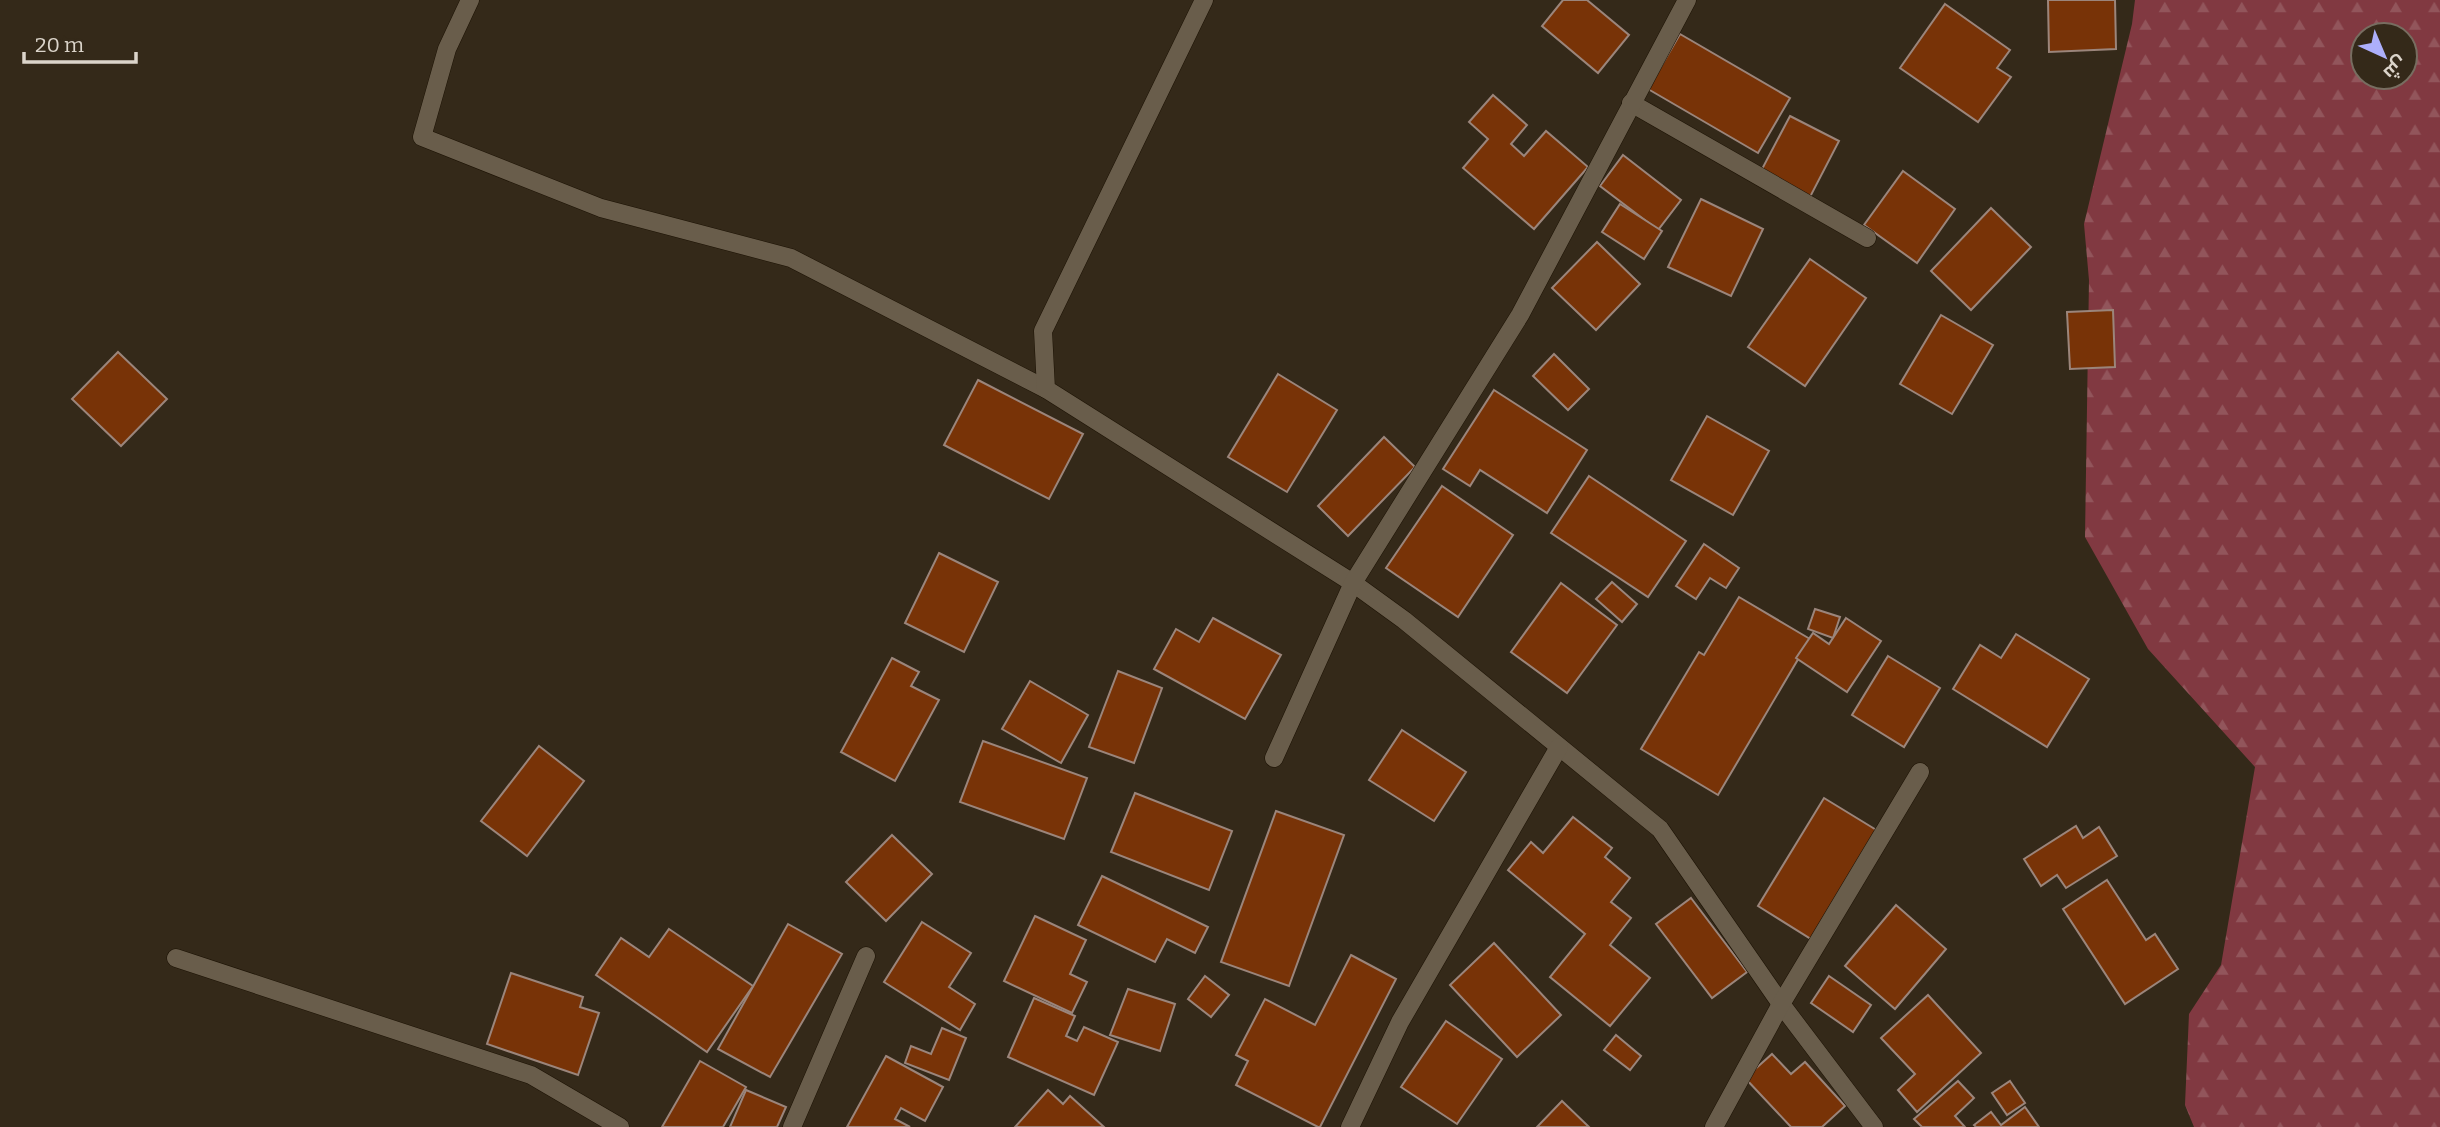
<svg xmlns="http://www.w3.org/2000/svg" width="2440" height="1127" viewBox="0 0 2440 1127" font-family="Bitter,Cairo,serif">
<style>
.forest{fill:url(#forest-firs);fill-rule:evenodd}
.building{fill:#783307;stroke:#9b857b;stroke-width:2}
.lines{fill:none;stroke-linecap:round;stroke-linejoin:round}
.minor-casing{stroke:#1c1204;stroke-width:19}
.minor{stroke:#695d4b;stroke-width:18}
</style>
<defs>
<pattern id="forest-firs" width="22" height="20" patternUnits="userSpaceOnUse" patternTransform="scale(1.75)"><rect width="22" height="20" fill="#813941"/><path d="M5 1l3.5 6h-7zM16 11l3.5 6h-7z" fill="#92555b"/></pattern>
</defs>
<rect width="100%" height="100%" fill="#342919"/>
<path class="forest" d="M2135,0h305v1127h-246l-9,-22 4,-91 32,-49 34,-198 -107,-118 -63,-112 4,-257 -5,-56 48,-200zM2363,35h42v42h-42z"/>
<g class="building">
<path d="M1563,0h24l42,35 -31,38 -56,-47z"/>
<path d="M2048,0h67l1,49 -67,3z"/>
<path d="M1945,4l65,46 -13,18 14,9 -33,45 -78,-54z"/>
<path d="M1680,34l110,64 -32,55 -110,-64z"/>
<path d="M1493,95l34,30 -16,19 13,12 22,-25 42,36 -54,62 -71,-61 25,-29 -19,-17z"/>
<path d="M1790,116l49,25 -29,56 -49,-26z"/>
<path d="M1623,155l58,45 -23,30 -58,-44z"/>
<path d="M1903,171l52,38 -38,54 -53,-38z"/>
<path d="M1701,199l62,30 -32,67 -63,-29z"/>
<path d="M1620,204l42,27 -18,28 -42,-27z"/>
<path d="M1991,208l40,39 -60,63 -40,-39z"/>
<path d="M1597,242l43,42 -44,46 -44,-42z"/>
<path d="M1810,259l56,39 -61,88 -57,-39z"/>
<path d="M2113,310l2,57 -45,2 -3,-57z"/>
<path d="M1941,315l52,30 -41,69 -52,-30z"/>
<path d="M118,352l49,47 -46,47 -49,-47z"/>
<path d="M1554,354l35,35 -21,21 -35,-34z"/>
<path d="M1278,374l59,36 -50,82 -59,-35z"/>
<path d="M978,380l105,54 -34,65 -105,-54z"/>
<path d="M1494,390l93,60 -40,63 -67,-43 -10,16 -27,-17z"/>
<path d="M1707,416l62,35 -36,64 -62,-35z"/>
<path d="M1384,437l31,30 -67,69 -30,-30z"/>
<path d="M1589,476l97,65 -38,56 -97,-64z"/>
<path d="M1442,486l71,49 -55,82 -72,-49z"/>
<path d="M1704,544l35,24 -13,20 -16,-10 -14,21 -20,-13z"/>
<path d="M939,553l59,29 -34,70 -59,-29z"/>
<path d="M1612,582l25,22 -15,18 -26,-23z"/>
<path d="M1561,583l56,42 -50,68 -56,-41z"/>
<path d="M1739,597l71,42 -92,156 -77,-46 58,-97 5,3z"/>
<path d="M1815,609l25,8 -7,21 -25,-9z"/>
<path d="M1213,618l68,37 -36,64 -91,-50 22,-40 23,13z"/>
<path d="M1846,618l35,23 -34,51 -51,-34 17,-25 16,11z"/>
<path d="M2016,634l73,45 -42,68 -94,-58 27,-44 21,13z"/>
<path d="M1888,656l52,32 -36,59 -52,-32z"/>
<path d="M892,658l27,14 -8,14 28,14 -44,81 -54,-29z"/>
<path d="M1118,671l44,17 -28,75 -45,-16z"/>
<path d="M1030,681l58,34 -27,48 -59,-34z"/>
<path d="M1402,730l64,42 -32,49 -65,-41z"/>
<path d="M983,741l104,37 -23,61 -104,-37z"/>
<path d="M539,746l45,35 -57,75 -46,-35z"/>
<path d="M1135,793l97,38 -23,59 -98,-38z"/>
<path d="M1824,798l54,33 -67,108 -53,-33z"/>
<path d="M1276,811l68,24 -55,151 -68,-24z"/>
<path d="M1573,817l39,31 -7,9 25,21 -19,24 20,16 -21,27 40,33 -40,48 -60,-49 35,-43 -77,-64 23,-28 12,11z"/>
<path d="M2076,826l7,12 16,-11 18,29 -51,32 -9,-13 -16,11 -17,-27z"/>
<path d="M892,835l40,39 -46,47 -40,-39z"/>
<path d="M1102,876l106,51 -13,26 -28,-14 -12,23 -77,-37z"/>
<path d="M2107,880l39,60 9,-6 23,35 -53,35 -62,-95z"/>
<path d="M1691,898l56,74 -35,26 -56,-74z"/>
<path d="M1896,905l50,44 -51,60 -50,-43z"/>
<path d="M1035,916l51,24 -16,34 17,8 -15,31 -68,-32z"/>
<path d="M922,922l49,31 -22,34 26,17 -15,26 -76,-48z"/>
<path d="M788,924l54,30 -72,123 -52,-28z"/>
<path d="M669,929l84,57 -46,66 -111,-77 25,-37 28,19z"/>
<path d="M1494,943l67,72 -44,42 -67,-72z"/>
<path d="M1351,955l45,24 -76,148h-2l-82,-42 12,-24 -12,-6 29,-56 50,26z"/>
<path d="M511,973l72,24 -3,10 19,6 -21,62 -91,-31z"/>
<path d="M1205,976l24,19 -18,22 -23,-18z"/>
<path d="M1829,976l42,29 -18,27 -42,-29z"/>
<path d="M1128,989l47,15 -15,47 -50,-16z"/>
<path d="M1928,995l53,58 -64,59 -19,-22 17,-16 -34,-36z"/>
<path d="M1034,998l41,18 -9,20 11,5 7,-14 34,15 -24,53 -86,-38z"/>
<path d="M1446,1021l56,38 -45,65 -56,-37z"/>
<path d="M942,1028l24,10 -17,42 -44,-17 6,-17 20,8z"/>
<path d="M1616,1035l25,21 -11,14 -26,-20z"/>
<path d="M1772,1054l19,20 14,-12 40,44 -23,21h-31l-46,-49z"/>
<path d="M886,1056l57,31 -18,34 -24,-13 -6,11 15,8h-63z"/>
<path d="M700,1061l46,26 -23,40h-61z"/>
<path d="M1958,1081l16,17 -19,18 10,11h-43l-8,-8z"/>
<path d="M2010,1081l15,22 -18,12 -15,-22z"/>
<path d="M746,1090l40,17 -9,20h-47z"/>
<path d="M1048,1090l15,14 7,-8 34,31h-89z"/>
<path d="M1562,1101l27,26h-52z"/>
<path d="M2025,1107l14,20h-63l-2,-2 17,-13 10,13z"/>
</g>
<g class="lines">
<g class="minor-casing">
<g id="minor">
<path d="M470,0l-23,49 -25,88 179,71 190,50 255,131"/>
<path d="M1204,0l-161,331 3,58 307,194 51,37 256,209 121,175 93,123"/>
<path d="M1631,103l236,135"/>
<path d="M1274,758l79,-175 167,-268 167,-315"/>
<path d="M176,958l355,117 89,52"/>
<path d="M792,1127l74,-171"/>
<path d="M1350,1127l50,-105 159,-275"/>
<path d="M1714,1127l67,-123 139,-232"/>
</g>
</g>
<use href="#minor" class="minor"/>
</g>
<g transform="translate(2384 56) rotate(136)"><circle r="33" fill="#342919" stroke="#776d60" stroke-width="2"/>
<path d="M0-5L12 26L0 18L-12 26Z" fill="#adaffb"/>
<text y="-10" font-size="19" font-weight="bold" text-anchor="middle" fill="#dbd4ca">ش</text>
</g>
<path d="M24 52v10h112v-10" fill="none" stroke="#dbd4ca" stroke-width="3.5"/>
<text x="35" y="52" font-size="21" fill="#dbd4ca" stroke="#342919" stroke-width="5" paint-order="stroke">20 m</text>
</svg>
